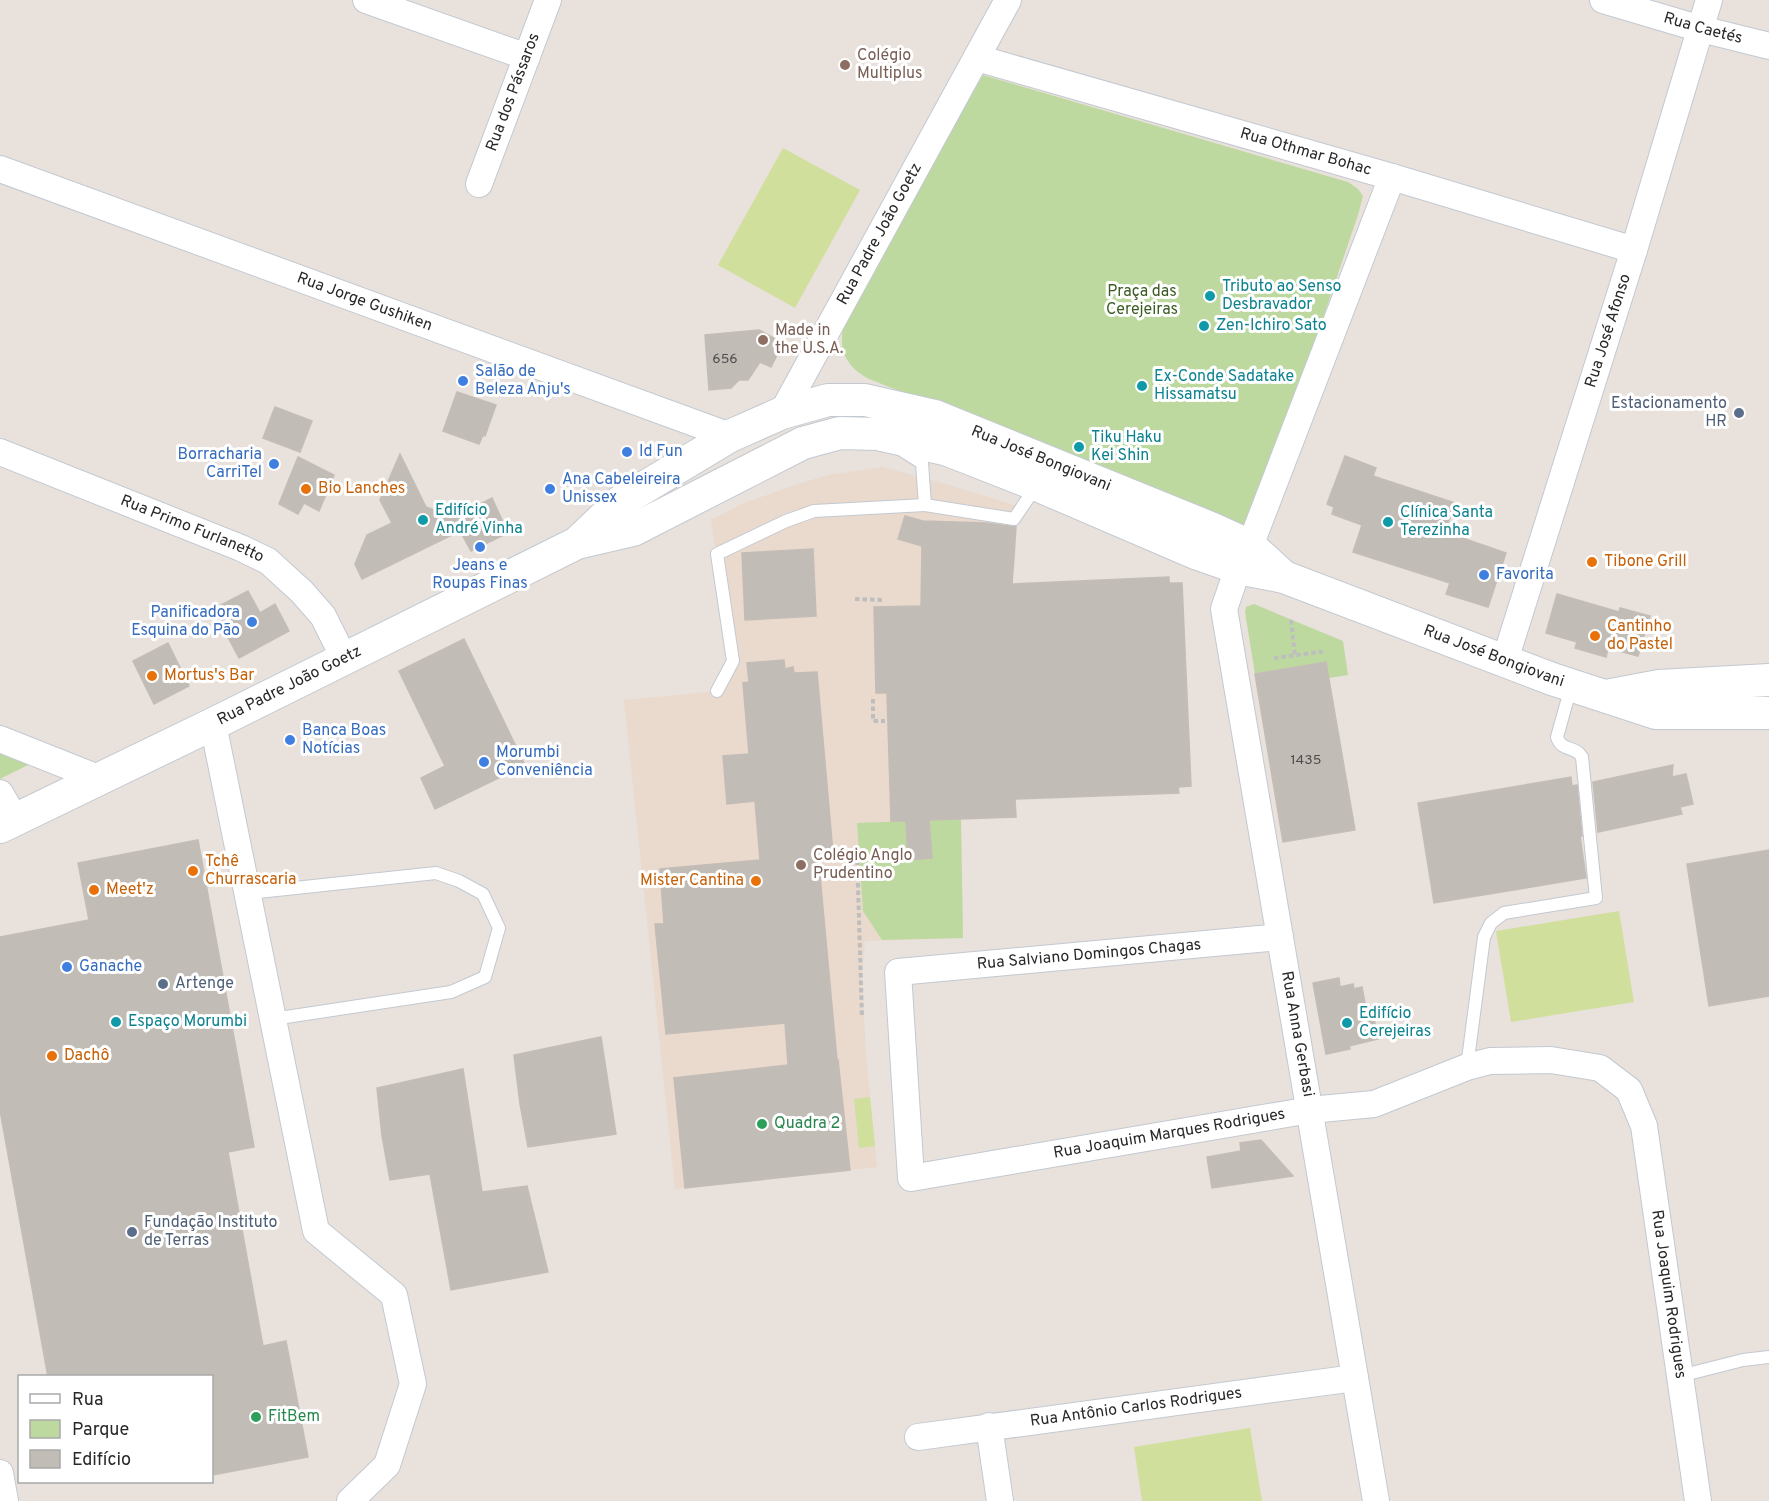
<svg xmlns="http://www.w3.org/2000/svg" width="1769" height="1501" viewBox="0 0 1769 1501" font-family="Overpass,sans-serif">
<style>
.education{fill:#e9dacd}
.green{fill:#bed99f}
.pitch{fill:#d0df9c}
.building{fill:#c2bcb7;stroke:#c4bcb6;stroke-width:1.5}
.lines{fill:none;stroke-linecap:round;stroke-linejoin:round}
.service-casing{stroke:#c3c9d1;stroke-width:14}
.minor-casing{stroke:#c3c9d1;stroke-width:28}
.tertiary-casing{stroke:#c3c9d1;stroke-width:34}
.path{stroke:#bebebe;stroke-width:4;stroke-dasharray:4.5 3;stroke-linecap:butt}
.service{stroke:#fff;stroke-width:12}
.minor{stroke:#fff;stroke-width:26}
.tertiary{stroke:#fff;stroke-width:32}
.education-dot{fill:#8d6e63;stroke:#fff;stroke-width:2}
.culture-dot{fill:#0f9aa8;stroke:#fff;stroke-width:2}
.shop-dot{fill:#3f7fe0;stroke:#fff;stroke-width:2}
.service-dot{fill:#5c6f8a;stroke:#fff;stroke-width:2}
.food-dot{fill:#e8710a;stroke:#fff;stroke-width:2}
.leisure-dot{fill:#2e9e5b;stroke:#fff;stroke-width:2}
.labels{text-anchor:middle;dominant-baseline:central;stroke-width:6;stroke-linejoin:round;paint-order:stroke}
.number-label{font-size:14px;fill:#4e4d4c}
.street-label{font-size:16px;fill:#282828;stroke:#fff}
.education-label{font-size:16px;fill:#785e54;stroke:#fff;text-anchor:start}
.culture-label{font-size:16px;fill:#0d838f;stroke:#fff;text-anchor:start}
.park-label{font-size:16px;fill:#3a5c22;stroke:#fff}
.shop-label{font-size:16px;fill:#366cbe;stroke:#fff;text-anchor:start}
.service-label{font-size:16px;fill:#4e5e75;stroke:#fff;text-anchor:start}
.food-label{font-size:16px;fill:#c56008;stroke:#fff;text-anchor:start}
.leisure-label{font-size:16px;fill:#27864d;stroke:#fff;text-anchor:start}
</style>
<rect width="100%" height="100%" fill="#e9e1dc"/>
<path class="education" d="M882,467l64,17 71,22 -2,56 -5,41 6,214 -55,3 2,118 -98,3 -3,35 4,80 11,111 -202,22 -51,-489 93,-9 16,-30 -22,-141 33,-17 57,-20 28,-8z"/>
<g class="green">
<path d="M983,75l365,107 10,7 5,7 -5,19 -107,314 -382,-150c-15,-8 -27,-20 -27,-38 -2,-32 43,-99 60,-128 27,-46 54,-92 81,-138z"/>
<path d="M1254,604l89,37 5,34 -19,3 -3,-16 -71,12 -10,-62 1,-5z"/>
<path d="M0,748l34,14 -34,17z"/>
<path d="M961,819l2,119 -81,2 -19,-29 -6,-88z"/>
</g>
<g class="pitch">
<path d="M783,148l77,42 -65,118 -77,-43z"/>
<path d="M1619,911l15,91 -123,20 -15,-91z"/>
<path d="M870,1097l5,49 -16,2 -5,-49z"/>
<path d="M1250,1428l12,73h-120l-8,-54z"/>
</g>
<g class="building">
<path d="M759,330l24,13 -12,24 -11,-5 -12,18h-9l-8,8 -22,2 -4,-55z"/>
<path d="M457,392l39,13 -11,31 -2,-1 -4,9 -36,-13z"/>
<path d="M275,407l37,14 -12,31 -37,-14z"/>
<path d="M400,454l26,53 28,10 38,-19 16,35 -37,18 -11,-20 -98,48 -7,-15 12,-29 25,-12 -12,-23z"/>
<path d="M1345,456l31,12 -3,8 82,27 -10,29 61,21 -18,54 -42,-13 4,-11 -97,-31 9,-27 -30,-11 2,-7 -7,-3z"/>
<path d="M298,457l36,18 -15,36 -15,-8 -6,11 -19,-10z"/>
<path d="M905,516l18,5 63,2 30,4 -4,57 157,-7v6h13l9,203 -13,1 1,6 -164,6 1,18 -87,3 3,38 -24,2 -2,-39h-15l-4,-128h-11l-2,-86 47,-1 1,-60 -24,-7z"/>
<path d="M813,549l3,67 -71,4 -3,-67z"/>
<path d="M248,591l12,22 15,-9 14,27 -50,27 -26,-49z"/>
<path d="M1557,594l62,18 1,-4 30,8 -12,40 -30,-8 -2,9 -31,-9 2,-6 -31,-9z"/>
<path d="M464,639l61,126 -90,44 -14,-31 24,-12 -46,-95z"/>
<path d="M168,643l21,43 -35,18 -21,-43z"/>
<path d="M784,660l1,9 8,-2 1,6 23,-1 16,181 -15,1 19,206h1l12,110 -165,18 -11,-110 114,-13 -3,-42 -119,11 -11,-110h9l-4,-55 100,-9 -5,-59 -28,3 -4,-48 26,-2 -6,-71 6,-1 -2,-19z"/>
<path d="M1326,662l29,168 -72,12 -28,-168z"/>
<path d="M1673,765l-1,12 14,-3 7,30 -13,3 2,7 -84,18 -5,-50z"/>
<path d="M1571,777l1,9 5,-1 5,51h-2l6,42 -152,25 -16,-100z"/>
<path d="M198,840l56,307 -26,5 35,194 23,-5 22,116 -96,18v-98h-164l-48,-267v-173l89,-17 -11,-57z"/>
<path d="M1769,850v146l-60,10 -22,-142z"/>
<path d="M1339,978l1,9 13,-3 1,5 8,-2 4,22 6,-1 6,31 -29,7 1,3 -24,5 -13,-71z"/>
<path d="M601,1037l15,97 -88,13 -8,-43 -6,-49z"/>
<path d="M463,1069l19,123 45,-6 21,86 -97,18 -21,-116 -40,6 -8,-44 -5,-48z"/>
<path d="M1261,1140l32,36 -81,12 -5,-31 34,-6 -1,-8z"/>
</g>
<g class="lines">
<g class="service-casing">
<g id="service">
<path d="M903,451l19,12 3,42 89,14 23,-34"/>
<path d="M717,691l16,-30 -16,-107 69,-33 28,-10 111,-6"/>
<path d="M248,893l188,-20 23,8 24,13 16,34 -14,49 -34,15 -178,27"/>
<path d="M1467,1067l17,-130 7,-14 13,-10 92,-15 -14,-141c-7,-12 -21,-5 -25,-20l14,-50"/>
<path d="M1680,1376l63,-16 26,-3"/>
</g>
</g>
<g class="minor-casing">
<g id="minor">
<path d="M366,0l161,57"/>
<path id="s1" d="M1603,0l98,29 68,17"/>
<path id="s2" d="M977,58l415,119 242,73"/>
<path id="s3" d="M0,169l730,267"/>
<path id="s4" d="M479,184l69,-184"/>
<path id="s5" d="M782,413l226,-413"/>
<path id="s6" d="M0,452l241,96 27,13 34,31 21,24 21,42"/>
<path id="s7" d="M1505,660l129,-410 75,-250"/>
<path d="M213,724l103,507 78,64 19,89 -26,81 -37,36"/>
<path d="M0,739l98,39"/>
<path d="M0,793l15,26"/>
<path id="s8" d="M1280,937l-382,35 13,206 399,-68 64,-6 93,-37 23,-6 61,-1 49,8 29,22 15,36 54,375"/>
<path d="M989,1426l11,75"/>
<path id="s9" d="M918,1437l437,-59"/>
<path d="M0,1473l5,28"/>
<path d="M1376,1501l-152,-892 14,-41 12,-22 142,-369"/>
</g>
</g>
<g class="tertiary-casing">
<g id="tertiary">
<path id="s10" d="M578,542l42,-40 110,-66 52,-23 46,-13h37l70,16 278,113 37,17 34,31"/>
<path d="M1606,696l53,-10 110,-6"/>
<path id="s11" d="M0,827l213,-103 364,-181 56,-13 170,-87 37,-10 37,1 71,16 89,35 161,69 40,14 46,9 268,102 104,34h113"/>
</g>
</g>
<g class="path">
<path d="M855,599l27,1"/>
<path d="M1291,620l4,35"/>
<path d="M1274,658l52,-7"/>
<path d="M873,699v22h12"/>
<path d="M857,853l5,165"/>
</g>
<use href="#service" class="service"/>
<use href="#minor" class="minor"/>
<use href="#tertiary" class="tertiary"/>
</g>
<g class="education-dot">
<circle cx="845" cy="65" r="6"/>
<circle cx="763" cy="340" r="6"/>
<circle cx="801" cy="865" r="6"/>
</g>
<g class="culture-dot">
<circle cx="1210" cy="296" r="6"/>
<circle cx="1204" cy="326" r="6"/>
<circle cx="1142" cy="386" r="6"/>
<circle cx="1079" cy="447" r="6"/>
<circle cx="423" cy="520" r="6"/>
<circle cx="1388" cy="522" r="6"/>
<circle cx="116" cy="1022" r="6"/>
<circle cx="1347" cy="1023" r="6"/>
</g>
<g class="shop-dot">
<circle cx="463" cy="381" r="6"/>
<circle cx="627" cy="452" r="6"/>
<circle cx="274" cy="464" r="6"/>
<circle cx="550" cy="489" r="6"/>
<circle cx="480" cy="547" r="6"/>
<circle cx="1484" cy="575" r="6"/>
<circle cx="252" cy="622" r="6"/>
<circle cx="290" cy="740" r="6"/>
<circle cx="484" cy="762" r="6"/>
<circle cx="67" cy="967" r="6"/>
</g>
<g class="service-dot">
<circle cx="1739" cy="413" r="6"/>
<circle cx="163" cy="984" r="6"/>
<circle cx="132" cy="1232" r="6"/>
</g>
<g class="food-dot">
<circle cx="306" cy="489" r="6"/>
<circle cx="1592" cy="562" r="6"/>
<circle cx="1595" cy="636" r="6"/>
<circle cx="152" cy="676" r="6"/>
<circle cx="193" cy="871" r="6"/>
<circle cx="756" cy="881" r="6"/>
<circle cx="94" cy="890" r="6"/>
<circle cx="52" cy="1056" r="6"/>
</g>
<g class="leisure-dot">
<circle cx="762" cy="1124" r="6"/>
<circle cx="256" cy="1417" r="6"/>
</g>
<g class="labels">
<g class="number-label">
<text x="725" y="359">656</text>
<text x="1306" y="760">1435</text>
</g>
<g class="street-label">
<text stroke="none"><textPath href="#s1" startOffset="104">Rua Caetés</textPath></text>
<text stroke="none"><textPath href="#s4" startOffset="98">Rua dos Pássaros</textPath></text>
<text stroke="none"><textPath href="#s2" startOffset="342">Rua Othmar Bohac</textPath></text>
<text stroke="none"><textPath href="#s5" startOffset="204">Rua Padre João Goetz</textPath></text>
<text stroke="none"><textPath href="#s3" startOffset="388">Rua Jorge Gushiken</textPath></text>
<text stroke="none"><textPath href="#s7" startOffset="345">Rua José Afonso</textPath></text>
<text stroke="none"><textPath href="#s10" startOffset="514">Rua José Bongiovani</textPath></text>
<text stroke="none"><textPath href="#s6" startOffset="207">Rua Primo Furlanetto</textPath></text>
<text stroke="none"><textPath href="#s11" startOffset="1624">Rua José Bongiovani</textPath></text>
<text stroke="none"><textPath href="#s11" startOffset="322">Rua Padre João Goetz</textPath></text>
<text transform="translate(1089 955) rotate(-5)">Rua Salviano Domingos Chagas</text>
<text transform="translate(1297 1034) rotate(80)">Rua Anna Gerbasi</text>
<text stroke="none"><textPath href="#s8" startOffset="852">Rua Joaquim Marques Rodrigues</textPath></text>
<text stroke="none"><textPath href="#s8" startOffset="1539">Rua Joaquim Rodrigues</textPath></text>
<text stroke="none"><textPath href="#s9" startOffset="220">Rua Antônio Carlos Rodrigues</textPath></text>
</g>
<g class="education-label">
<text x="857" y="56">Colégio<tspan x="857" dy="18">Multiplus</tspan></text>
<text x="775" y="331">Made in<tspan x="775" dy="18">the U.S.A.</tspan></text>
<text x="813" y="856">Colégio Anglo<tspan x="813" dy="18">Prudentino</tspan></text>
</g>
<g class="culture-label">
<text x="1222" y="287">Tributo ao Senso<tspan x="1222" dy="18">Desbravador</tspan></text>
<text x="1216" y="326">Zen-Ichiro Sato</text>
<text x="1154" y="377">Ex-Conde Sadatake<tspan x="1154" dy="18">Hissamatsu</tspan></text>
<text x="1091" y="438">Tiku Haku<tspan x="1091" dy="18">Kei Shin</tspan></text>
<text x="435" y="511">Edifício<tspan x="435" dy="18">André Vinha</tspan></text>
<text x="1400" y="513">Clínica Santa<tspan x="1400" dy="18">Terezinha</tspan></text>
<text x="1359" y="1014">Edifício<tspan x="1359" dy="18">Cerejeiras</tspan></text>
<text x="128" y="1022">Espaço Morumbi</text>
</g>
<g class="park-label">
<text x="1142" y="292">Praça das<tspan x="1142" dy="18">Cerejeiras</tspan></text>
</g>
<g class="shop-label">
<text x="475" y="372">Salão de<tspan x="475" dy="18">Beleza Anju's</tspan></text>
<text x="639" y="452">Id Fun</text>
<text x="262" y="455" text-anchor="end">Borracharia<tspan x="262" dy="18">CarriTel</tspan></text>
<text x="562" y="480">Ana Cabeleireira<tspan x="562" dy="18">Unissex</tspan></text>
<text x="480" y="566" text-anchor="middle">Jeans e<tspan x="480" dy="18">Roupas Finas</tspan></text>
<text x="1496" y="575">Favorita</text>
<text x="240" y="613" text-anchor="end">Panificadora<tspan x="240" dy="18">Esquina do Pão</tspan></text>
<text x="302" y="731">Banca Boas<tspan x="302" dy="18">Notícias</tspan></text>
<text x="496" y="753">Morumbi<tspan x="496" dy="18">Conveniência</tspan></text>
<text x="79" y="967">Ganache</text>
</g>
<g class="service-label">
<text x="1727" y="404" text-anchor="end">Estacionamento<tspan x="1727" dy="18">HR</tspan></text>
<text x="175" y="984">Artenge</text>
<text x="144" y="1223">Fundação Instituto<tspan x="144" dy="18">de Terras</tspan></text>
</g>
<g class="food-label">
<text x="318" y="489">Bio Lanches</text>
<text x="1604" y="562">Tibone Grill</text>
<text x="1607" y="627">Cantinho<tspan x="1607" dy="18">do Pastel</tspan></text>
<text x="164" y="676">Mortus's Bar</text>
<text x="205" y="862">Tchê<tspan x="205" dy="18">Churrascaria</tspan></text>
<text x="744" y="881" text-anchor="end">Mister Cantina</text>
<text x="106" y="890">Meet'z</text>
<text x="64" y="1056">Dachô</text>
</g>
<g class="leisure-label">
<text x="774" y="1124">Quadra 2</text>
<text x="268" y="1417">FitBem</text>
</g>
</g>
<rect x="18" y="1375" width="195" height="108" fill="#ffffff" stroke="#a9a9a9" stroke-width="1.5"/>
<rect x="30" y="1394" width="30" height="9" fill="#ffffff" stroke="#a9a9a9" stroke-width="1.5"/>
<text x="72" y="1405" font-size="18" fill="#282828">Rua</text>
<rect x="30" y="1420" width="30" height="18" fill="#bed99f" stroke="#a9a9a9" stroke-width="1.5"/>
<text x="72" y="1435" font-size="18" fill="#282828">Parque</text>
<rect x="30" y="1450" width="30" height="18" fill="#c2bcb7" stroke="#a9a9a9" stroke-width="1.5"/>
<text x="72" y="1465" font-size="18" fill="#282828">Edifício</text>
</svg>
